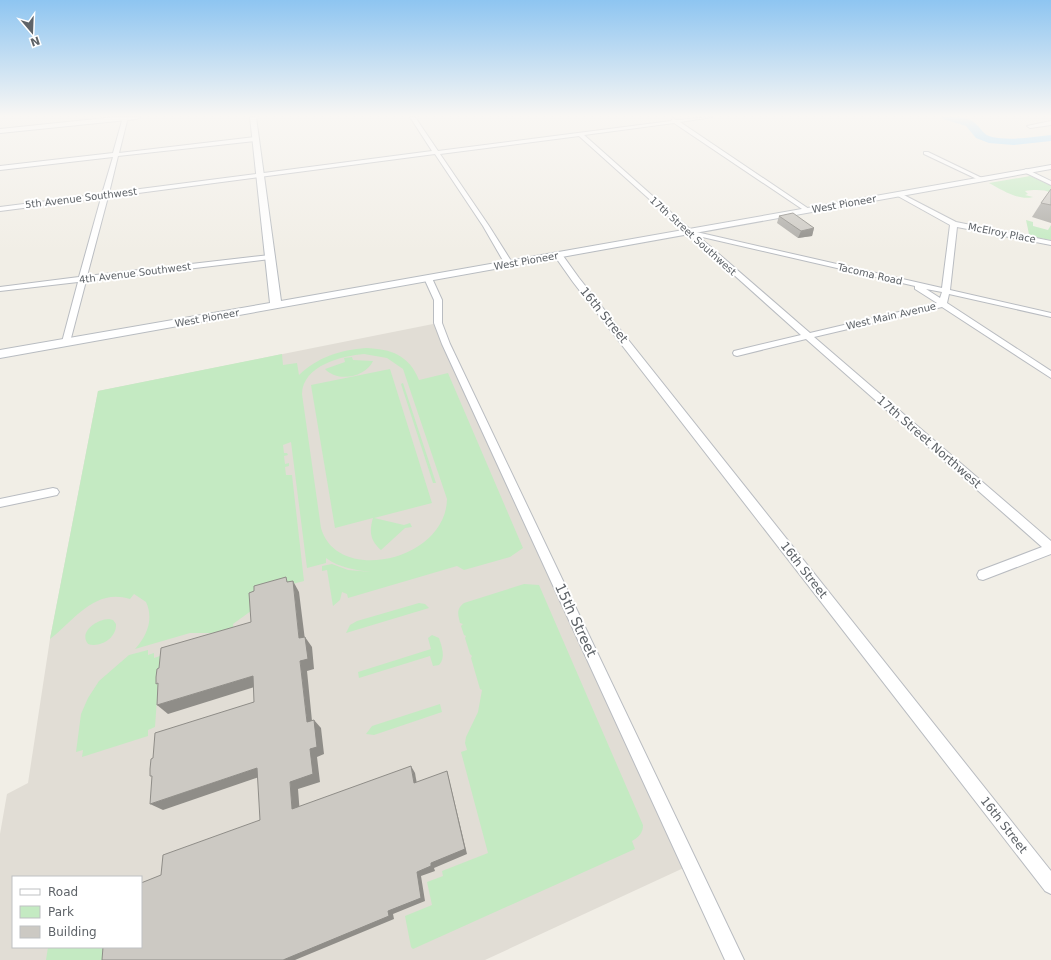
<svg xmlns="http://www.w3.org/2000/svg" width="1051" height="960" viewBox="0 0 1051 960" font-family="'DejaVu Sans',sans-serif">
<style>
.education{fill:#e1ddd5;fill-rule:evenodd}
.green{fill:#c4eac2;fill-rule:evenodd}
.lines{fill:none;stroke-linecap:round;stroke-linejoin:round}
.river{fill:#a8deff;fill-rule:evenodd}
.street-casing{stroke:#b9bcc1;stroke-width:2}
.secondary-casing{stroke:#b8bcc1;stroke-width:2}
.street{fill:#fff;fill-rule:evenodd}
.secondary{fill:#fff;fill-rule:evenodd}
.wall{fill:#afada8}
.shaded-wall{fill:#8f8d88}
.building{fill:#ccc9c3;stroke:#8f8d88}
.labels{text-anchor:middle;dominant-baseline:central;stroke-width:4;stroke-linejoin:round;paint-order:stroke}
.far-street-label{font-size:10px;fill:#5e6368;stroke:#fff}
.street-label{font-size:12px;fill:#5e6368;stroke:#fff}
.near-street-label{font-size:14px;fill:#5e6368;stroke:#fff}
</style>
<rect width="100%" height="100%" fill="#f1eee6"/>
<path class="education" d="M438,323l252,542 -205,95h-485v-126l7,-40 21,-11 22,-144 48,-248zM13,877h128v70h-128z"/>
<g class="green">
<path d="M1030,176l21,9v8c-7,-4 -18,-3 -26,-2l3,3 -3,1 8,2c-14,4 -31,-7 -44,-14z"/>
<path d="M1026,220l7,2v4l15,4 3,-5v15l-18,-3 -4,-3z"/>
<path d="M366,348c25,1 43,7 53,32l29,-7 75,175 -13,9 -46,13 -7,-4 -109,32 -1,-4 -5,-2 -2,8 -7,6 -6,-36 -5,1v-5l10,-2 16,6 24,2c-17,-2 -32,-4 -46,-14v5l-19,5 -16,-126 -8,3 1,8h3l1,2 -4,1 1,8 4,-1v3l-4,1 1,8h6l12,106 -54,14 1,16 -18,13 1,6 -15,3h-29l-55,16c12,-13 19,-30 11,-47l-12,-8 -4,5c-36,-11 -56,22 -80,40l48,-248 184,-37 1,11 14,-2 2,12c19,-18 41,-25 67,-27zM364,354l23,4 16,11 44,130c-1,62 -110,86 -126,29l-19,-134c1,-29 40,-38 62,-40z"/>
<path d="M352,357l1,3 20,1c-7,16 -35,22 -48,8l20,-7 -1,-4z"/>
<path d="M390,369l42,134 -58,15 30,7 6,-2 2,4 -7,1 -24,22c-11,-9 -12,-19 -8,-32l-38,10 -24,-143z"/>
<path d="M403,383l33,100h-3l-32,-99z"/>
<path d="M524,584l15,1 104,240c0,8 -4,12 -11,16l3,8 -222,100 -2,-2 -6,-31 27,-11 -5,-23 16,-6 -1,-5 46,-18 -27,-101 6,-2 -2,-7 1,-6 12,-25 4,-22 -2,-1 -9,-31 1,-2 -2,-2 -5,-16 1,-2 -2,-1 -3,-9 2,-2 -3,-1c-2,-8 -4,-14 4,-20z"/>
<path d="M419,603l6,1 4,4 -83,25 4,-8 7,-4z"/>
<path d="M109,619l4,1 3,4c1,14 -16,24 -28,20 -10,-13 10,-25 21,-25z"/>
<path d="M432,635l7,3c3,9 7,20 0,27l-6,1 -3,-10 -71,22 -1,-6 73,-23 -3,-11z"/>
<path d="M148,650v5l6,-2v5l6,-2 -5,71 -7,3v6l-66,21 1,-7 -7,2 5,-38 7,-16 11,-17 30,-26z"/>
<path d="M440,704l2,8 -68,23 -8,-1 6,-8z"/>
<path d="M48,947h61l3,13h-66z"/>
</g>
<g class="lines">
<path class="river" d="M942,117c10,0 25,-1 33,6 6,5 8,12 17,14 19,4 40,0 59,-2v6l-37,4 -25,-2 -13,-5 -10,-12 -23,-7z"/>
<g class="street-casing">
<g id="street">
<path d="M123,117h5l-9,36 136,-16 3,2 -3,2 -137,15 -9,37 323,-42 -22,-34h5l23,34 233,-30 2,-3 3,2 36,-3 -32,5 129,87v2h-4l-131,-88 -90,12 108,96 250,57 8,-63 -54,-30v-2h4l56,29 95,19v4l-94,-18 -7,63 101,23v4l-102,-23 -2,9 104,68v7l-109,-71 -128,30 237,204v13l-68,26 -4,-1 -2,-4 2,-4 63,-24 -236,-208 -69,17 -3,-1 -1,-2 1,-2 67,-16 -222,-199 -139,18 49,72 24,38 -4,2 -4,-2 -22,-38 -48,-72 -327,43 -21,79 183,-21 4,2 -4,2 -184,22 -16,61 -4,3 -3,-1 -1,-2 16,-60 -78,9v-4l79,-10 22,-79 -101,13v-4l102,-13 11,-37 -113,13v-4l113,-13zM698,236l217,50v3l22,14 -127,30zM926,289l16,3 -2,6z"/>
<path d="M1051,121v4l-21,3 -3,-2z"/>
<path d="M924,152h4l56,27 -5,1 -55,-26z"/>
<path d="M1026,169l25,12v4l-27,-13 -1,-1z"/>
<path d="M555,253h6l18,25 472,593v23l-6,-3 -472,-609 -19,-27z"/>
<path d="M425,276h6l11,24v23l8,21 294,616h-19l-283,-616 -8,-21v-23l-10,-22z"/>
<path d="M53,488l4,1 2,3 -2,3 -57,12v-8z"/>
</g>
</g>
<g class="secondary-casing">
<g id="secondary">
<path d="M115,117h25l-3,2 -137,14v-4z"/>
<path d="M250,117h6l25,184 770,-136v4l-1051,189v-8l270,-47z"/>
</g>
</g>
<use href="#street" class="street"/>
<use href="#secondary" class="secondary"/>
</g>
<g class="wall">
<path d="M1051,189v34l-19,-6 9,-14z"/>
<path d="M779,216l35,12 -2,8 -14,2 -21,-15z"/>
</g>
<g class="shaded-wall">
<path d="M814,228l-2,8 -14,2 3,-7z"/>
<path d="M293,581l6,11 7,56 -7,-10z"/>
<path d="M305,637l7,10 2,22 -7,2 6,60 -6,-9 -7,-61z"/>
<path d="M253,676l8,9 -93,29 -11,-9z"/>
<path d="M314,720l7,8 3,26 -7,3 3,25 -22,7 2,26 -8,-6 -2,-27 20,-33z"/>
<path d="M411,766l4,7 3,17 -4,-7z"/>
<path d="M257,768l8,7 -102,35 -13,-6z"/>
<path d="M447,771l2,8 18,75 -33,14 1,3 -14,5 4,25 -32,13 1,5 -99,41h-12l105,-49 29,-39 14,-9z"/>
</g>
<g class="building">
<path d="M1051,189v16l-10,-2z"/>
<path d="M793,213l21,15 -13,3 -22,-15z"/>
<path d="M286,577l1,5 6,-1 6,57 6,-1 3,22 -8,2 7,61 7,-2 3,27 -7,2 3,25 -23,8 2,27 119,-43 3,17 33,-12 18,78 -34,14v3l-14,6 4,26 -33,13 1,5 -106,44h-181l1,-13h38v-64l20,-8 2,-20 97,-35 -3,-52 -107,36 2,-28h-2v-7l1,-10 2,-1 2,-25 99,-31 -1,-26 -96,29 1,-22 -2,1v-7l1,-8 2,-1 2,-20 90,-26 -2,-29 5,-2v-5z"/>
</g>
<linearGradient id="sky" x2="0" y2="1"><stop stop-color="#8ec5f1"/><stop offset="0.46" stop-color="#f9f7f4"/><stop offset="1" stop-color="#f9f7f4" stop-opacity="0"/></linearGradient>
<rect width="1051" height="252" fill="url(#sky)"/>
<g class="labels">
<g class="far-street-label">
<text transform="translate(81 198) rotate(-7)">5th Avenue Southwest</text>
<text transform="translate(844 204) rotate(-10)">West Pioneer</text>
<text transform="translate(1002 233) rotate(11)">McElroy Place</text>
<text transform="translate(693 236) rotate(42)">17th Street Southwest</text>
<text transform="translate(526 261) rotate(-10)">West Pioneer</text>
<text transform="translate(135 273) rotate(-7)">4th Avenue Southwest</text>
<text transform="translate(870 274) rotate(13)">Tacoma Road</text>
<text transform="translate(891 316) rotate(-13)">West Main Avenue</text>
<text transform="translate(207 318) rotate(-10)">West Pioneer</text>
</g>
<g class="street-label">
<text transform="translate(604 315) rotate(51)">16th Street</text>
<text transform="translate(929 442) rotate(41)">17th Street Northwest</text>
<text transform="translate(804 570) rotate(52)">16th Street</text>
<text transform="translate(1004 825) rotate(52)">16th Street</text>
</g>
<g class="near-street-label">
<text transform="translate(576 620) rotate(65)">15th Street</text>
</g>
</g>
<rect x="12" y="876" width="130" height="72" fill="#ffffff" stroke="#bfc1c3"/>
<rect x="20" y="889" width="20" height="6" fill="#ffffff" stroke="#bfc1c3"/>
<text x="48" y="896" font-size="12" fill="#5e6368">Road</text>
<rect x="20" y="906" width="20" height="12" fill="#c4eac2" stroke="#bfc1c3"/>
<text x="48" y="916" font-size="12" fill="#5e6368">Park</text>
<rect x="20" y="926" width="20" height="12" fill="#ccc9c3" stroke="#bfc1c3"/>
<text x="48" y="936" font-size="12" fill="#5e6368">Building</text>
<g transform="translate(32 32) rotate(161)" stroke="#ffffff" stroke-width="3" paint-order="stroke">
<path d="M0-3L7 15L0 10L-7 15Z" fill="#5e6368"/>
<text y="-6" font-size="11" font-weight="bold" text-anchor="middle" fill="#5e6368">N</text>
</g>
</svg>
